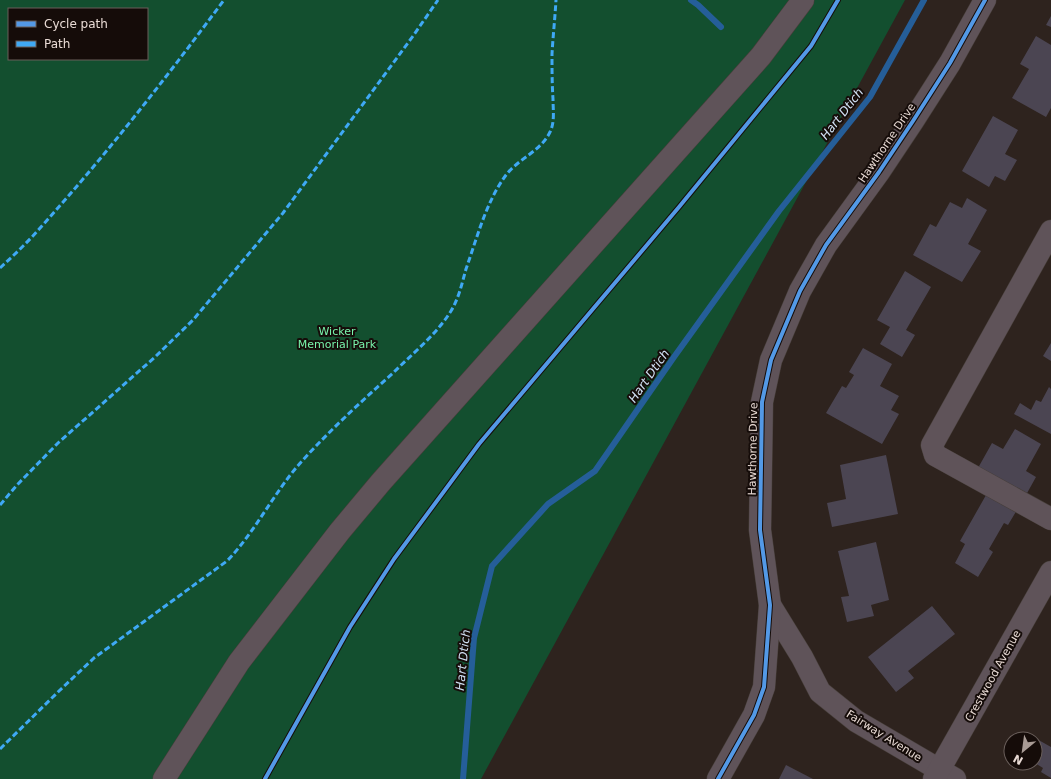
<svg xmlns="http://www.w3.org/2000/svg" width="1051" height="779" viewBox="0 0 1051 779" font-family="'DejaVu Sans',sans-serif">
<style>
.green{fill:#134f2f;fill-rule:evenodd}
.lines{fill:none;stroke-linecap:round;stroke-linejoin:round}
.stream{stroke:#255e99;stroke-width:6}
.building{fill:#4b4552}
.minor-casing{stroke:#463e39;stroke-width:23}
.minor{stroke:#5f5359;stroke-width:22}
.quiet{stroke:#3fa9f5;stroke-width:3;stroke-dasharray:6 3;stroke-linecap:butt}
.cycleway-casing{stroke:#150c09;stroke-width:6}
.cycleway{stroke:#5399e6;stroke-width:4}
.labels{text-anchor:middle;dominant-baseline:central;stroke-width:4;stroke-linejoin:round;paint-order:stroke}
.street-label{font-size:11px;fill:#e9dbd5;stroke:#150c09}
.park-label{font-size:11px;fill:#79f5ac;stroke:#150c09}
.water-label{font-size:12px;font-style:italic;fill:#d1e1f4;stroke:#150c09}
</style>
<rect width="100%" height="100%" fill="#2e231e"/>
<path class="green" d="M0,0h905l-424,779h-481zM9,9h138v50h-138z"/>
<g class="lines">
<g class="stream">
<path d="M691,0l7,5 23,22"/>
<path d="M463,779l11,-141 18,-72 56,-62 47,-33 79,-114 105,-146 91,-114 54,-97"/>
</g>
</g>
<g class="building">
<path d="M1051,16v11l-5,-2z"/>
<path d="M1036,36l15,9v63l-5,9 -34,-19 17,-29 -9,-5z"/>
<path d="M993,116l25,14 -13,24 12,6 -12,21 -10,-5 -6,11 -27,-16z"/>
<path d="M967,198l20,12 -19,34 13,7 -19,31 -49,-27 17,-31 6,3 14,-25 12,6z"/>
<path d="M905,271l26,16 -25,43 9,5 -13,22 -22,-13 10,-17 -13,-7z"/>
<path d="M1051,343v18l-8,-5z"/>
<path d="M863,348l29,16 -12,22 19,10 -8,14 8,4 -17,30 -56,-31 16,-27 4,2 8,-13 -5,-3z"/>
<path d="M1049,387l2,2v45l-37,-20 6,-11 11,7 5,-10 5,2z"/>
<path d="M1015,429l26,15 -15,27 10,6 -10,18 -48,-27 14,-25 11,6z"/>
<path d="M886,455l12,59 -66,13 -5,-24 19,-4 -6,-34z"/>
<path d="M990,488l30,17 -12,20 -4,-2 -15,26 4,3 -15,25 -23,-14 10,-19 -5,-3z"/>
<path d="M876,542l13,58 -18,5 3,11 -27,6 -6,-25 8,-1 -11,-45z"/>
<path d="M932,606l23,28 -47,37 6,7 -18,14 -28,-35z"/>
<path d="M1035,738l16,9v31l-10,-6 2,-4 -8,-5z"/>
<path d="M786,765l27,14h-34z"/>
</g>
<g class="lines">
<g class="minor-casing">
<g id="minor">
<path d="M1051,231l-119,214 3,10 116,64"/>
<path d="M770,605l32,52 18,35 36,29 99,58"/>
<path d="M164,779l75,-117 101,-131 41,-49 380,-426 42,-56"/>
<path d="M718,779l36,-64 10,-28 6,-82 -10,-75 2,-128 9,-42 29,-69 26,-46 53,-73 34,-51 37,-58 35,-63"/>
<path d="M934,779l117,-207"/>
</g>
</g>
<use href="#minor" class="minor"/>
<g class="quiet">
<path d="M0,268c14,-13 28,-26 41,-41 65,-72 125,-149 183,-227"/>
<path d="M0,505l17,-20 41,-42 97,-86 38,-37 90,-107 130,-177 25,-36"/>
<path d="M0,749l59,-58 35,-33 133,-97c29,-30 47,-69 75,-100 29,-32 60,-60 91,-88 20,-20 43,-38 58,-62 8,-13 11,-28 15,-42 11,-31 20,-67 40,-94 12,-16 35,-24 44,-43 5,-10 3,-22 3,-33 -1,-15 -1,-30 -1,-45 1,-18 3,-36 4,-54"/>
</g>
<g class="cycleway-casing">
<g id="cycleway">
<path d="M265,779l85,-152 44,-68 85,-115 200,-237 132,-161 27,-46"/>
<path d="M718,779l36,-64 10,-28 6,-82 -10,-75 2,-128 9,-42 29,-69 26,-46 53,-73 34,-51 37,-58 35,-63"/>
</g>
</g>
<use href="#cycleway" class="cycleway"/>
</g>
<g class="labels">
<g class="street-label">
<text transform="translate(887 143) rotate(-56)">Hawthorne Drive</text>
<text transform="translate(753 449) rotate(-89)">Hawthorne Drive</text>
<text transform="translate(993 676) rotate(-61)">Crestwood Avenue</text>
<text transform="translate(884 736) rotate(32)">Fairway Avenue</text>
</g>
<g class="park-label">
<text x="337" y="331">Wicker<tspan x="337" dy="13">Memorial Park</tspan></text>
</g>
<g class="water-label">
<text transform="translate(842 114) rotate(-52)">Hart Dtich</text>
<text transform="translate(649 376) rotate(-55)">Hart Dtich</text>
<text transform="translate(463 660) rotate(-84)">Hart Dtich</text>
</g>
</g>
<rect x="8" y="8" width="140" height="52" fill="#150c09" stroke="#6a5f5b"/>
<rect x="16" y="21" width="20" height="6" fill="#5399e6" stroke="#6a5f5b"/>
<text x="44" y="28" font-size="12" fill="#e9dbd5">Cycle path</text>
<rect x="16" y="41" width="20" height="6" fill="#3fa9f5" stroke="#6a5f5b"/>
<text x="44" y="48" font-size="12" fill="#e9dbd5">Path</text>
<g transform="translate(1023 751) rotate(209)"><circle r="19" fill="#150c09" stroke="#6a5f5b"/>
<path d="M0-3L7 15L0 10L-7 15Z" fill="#a89b95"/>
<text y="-6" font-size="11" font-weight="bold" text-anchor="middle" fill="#e9dbd5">N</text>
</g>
</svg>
